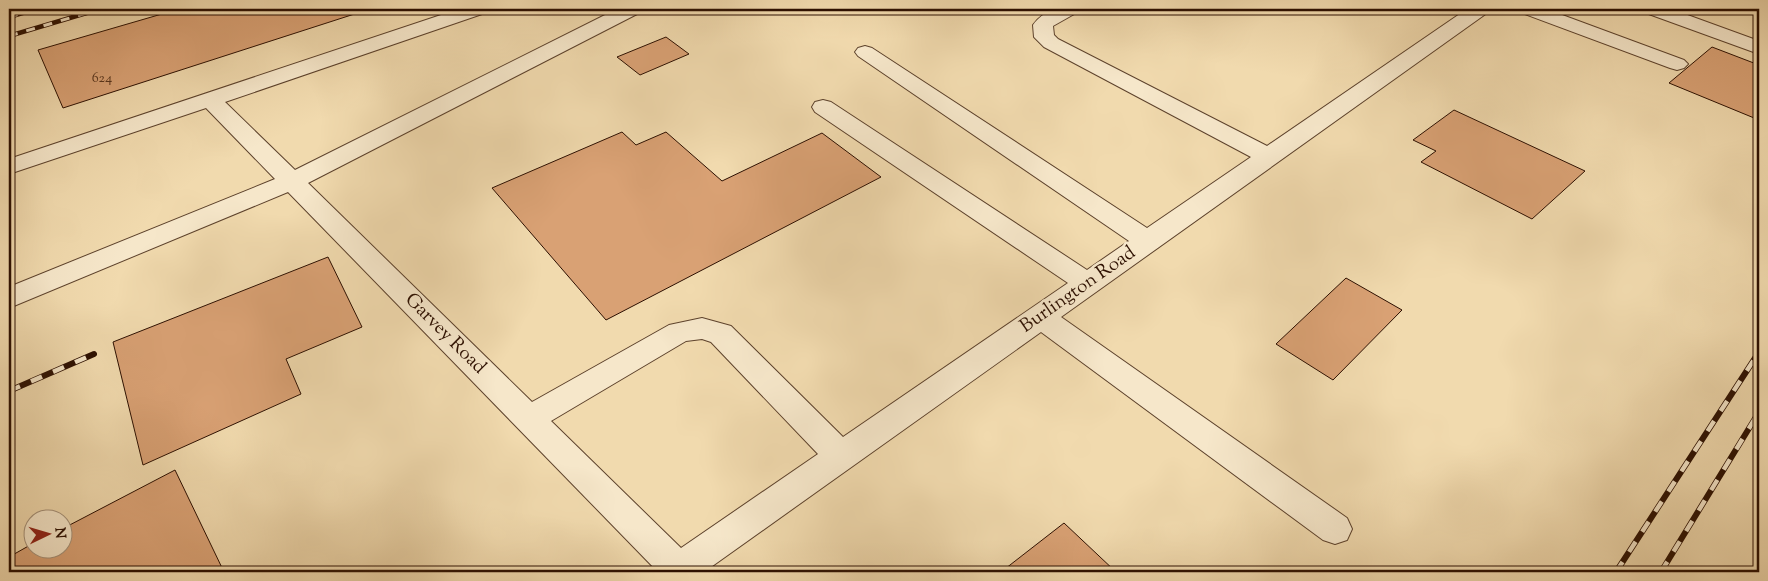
<svg xmlns="http://www.w3.org/2000/svg" width="1768" height="581" viewBox="0 0 1768 581" font-family="'Sorts Mill Goudy',serif">
<style>
.building{fill:#d9a174;stroke:#2c0f00}
.lines{fill:none;stroke-linecap:round;stroke-linejoin:round}
.minor-casing{stroke:#5d422c;stroke-width:2}
.minor{fill:#f6e7ca;fill-rule:evenodd}
.rail-far1-casing{stroke:#2c0f00;stroke-width:4.5}
.rail-casing{stroke:#2c0f00;stroke-width:6}
.rail-far1{stroke:#f6e7ca;stroke-width:3;stroke-dasharray:9;stroke-linecap:butt}
.rail{stroke:#f6e7ca;stroke-width:4.5;stroke-dasharray:12;stroke-linecap:butt}
.labels{text-anchor:middle;dominant-baseline:central;stroke-width:5;stroke-linejoin:round;paint-order:stroke}
.far-number-label{font-size:14px;fill:#57341d}
.street-label{font-size:19px;fill:#2c0f00;stroke:#f6e7ca}
</style>
<rect width="100%" height="100%" fill="#f1daae"/>
<filter id="stains"><feTurbulence type="fractalNoise" baseFrequency=".004" numOctaves="4"/><feColorMatrix values="0 0 0 0 .2 0 0 0 0 .09 0 0 0 0 .02 0 0 0 .5 -.17"/></filter>
<radialGradient id="worn" r=".72"><stop offset=".6" stop-color="#630" stop-opacity="0"/><stop offset="1" stop-color="#630" stop-opacity=".3"/></radialGradient>
<g class="building">
<path d="M179,9h191l-307,99 -25,-58z"/>
<path d="M666,37l23,17 -49,21 -23,-18z"/>
<path d="M1712,47l47,18v55l-90,-37z"/>
<path d="M1454,110l131,61 -53,48 -111,-57 15,-11 -23,-11z"/>
<path d="M622,132l14,13 30,-13 56,49 100,-48 59,44 -275,143 -114,-132z"/>
<path d="M328,257l34,70 -76,32 15,35 -158,71 -30,-123z"/>
<path d="M1346,278l56,32 -69,70 -57,-36z"/>
<path d="M175,470l49,102h-213l-2,-15 23,-13v4h30v-19z"/>
<path d="M1064,523l52,49h-115z"/>
</g>
<g class="lines">
<g class="minor-casing">
<g id="minor">
<path d="M459,9h29l-3,4 -260,89 70,68 322,-161h25l-3,4 -331,170 224,219 137,-77 33,-7 29,8 112,111 225,-154 -253,-171 -3,-5 3,-5 8,-2 8,2 256,168 42,-29 -271,-185 -3,-4 3,-4 7,-2 7,2 275,180 104,-71 -207,-110 -10,-10 -1,-12c12,-17 27,-16 46,-16l-3,4 -23,13 1,9 4,4 209,107 200,-137h23l-3,4 -426,304 286,201 5,11 -5,11 -12,4 -12,-4 -282,-208 -337,240h-46l-370,-380 -279,116v-21l266,-108 -69,-71 -197,66v-15zM702,339l9,3 107,112 -137,94 -130,-127 135,-80z"/>
<path d="M1519,9h27l138,51 4,4 -4,4 -7,2 -7,-2 -148,-55z"/>
<path d="M1643,9h28l88,32v13l-113,-41z"/>
</g>
</g>
<use href="#minor" class="minor"/>
<g class="rail-far1-casing">
<g id="rail-far1">
<path d="M9,17l27,-8"/>
<path d="M9,36l91,-27"/>
</g>
</g>
<g class="rail-casing">
<g id="rail">
<path d="M9,391l85,-37"/>
<path d="M1616,572l143,-220"/>
<path d="M1661,572l98,-160"/>
</g>
</g>
<use href="#rail-far1" class="rail-far1"/>
<use href="#rail" class="rail"/>
</g>
<g class="labels">
<g class="far-number-label">
<text x="102" y="79">624</text>
</g>
<g class="street-label">
<text transform="translate(1078 290) rotate(-35)">Burlington Road</text>
<text transform="translate(445 334) rotate(45)">Garvey Road</text>
</g>
</g>
<rect width="1768" height="581" fill="none" stroke="#f1daae" stroke-width="30"/>
<rect x="10" y="10" width="1748" height="561" fill="none" stroke="#2c0f00" stroke-width="2.5"/>
<rect x="15" y="15" width="1738" height="551" fill="none" stroke="#2c0f00"/>
<g transform="translate(48 534) rotate(85)"><circle r="24" fill="#f6e7ca" stroke="#a59179"/>
<path d="M0-4L9 19L0 12L-9 19Z" fill="#8f2418"/>
<text y="-8" font-size="14" font-weight="bold" text-anchor="middle" fill="#2c0f00">N</text>
</g>
<rect width="100%" height="100%" filter="url(#stains)"/>
<rect width="100%" height="100%" fill="url(#worn)"/>
</svg>
